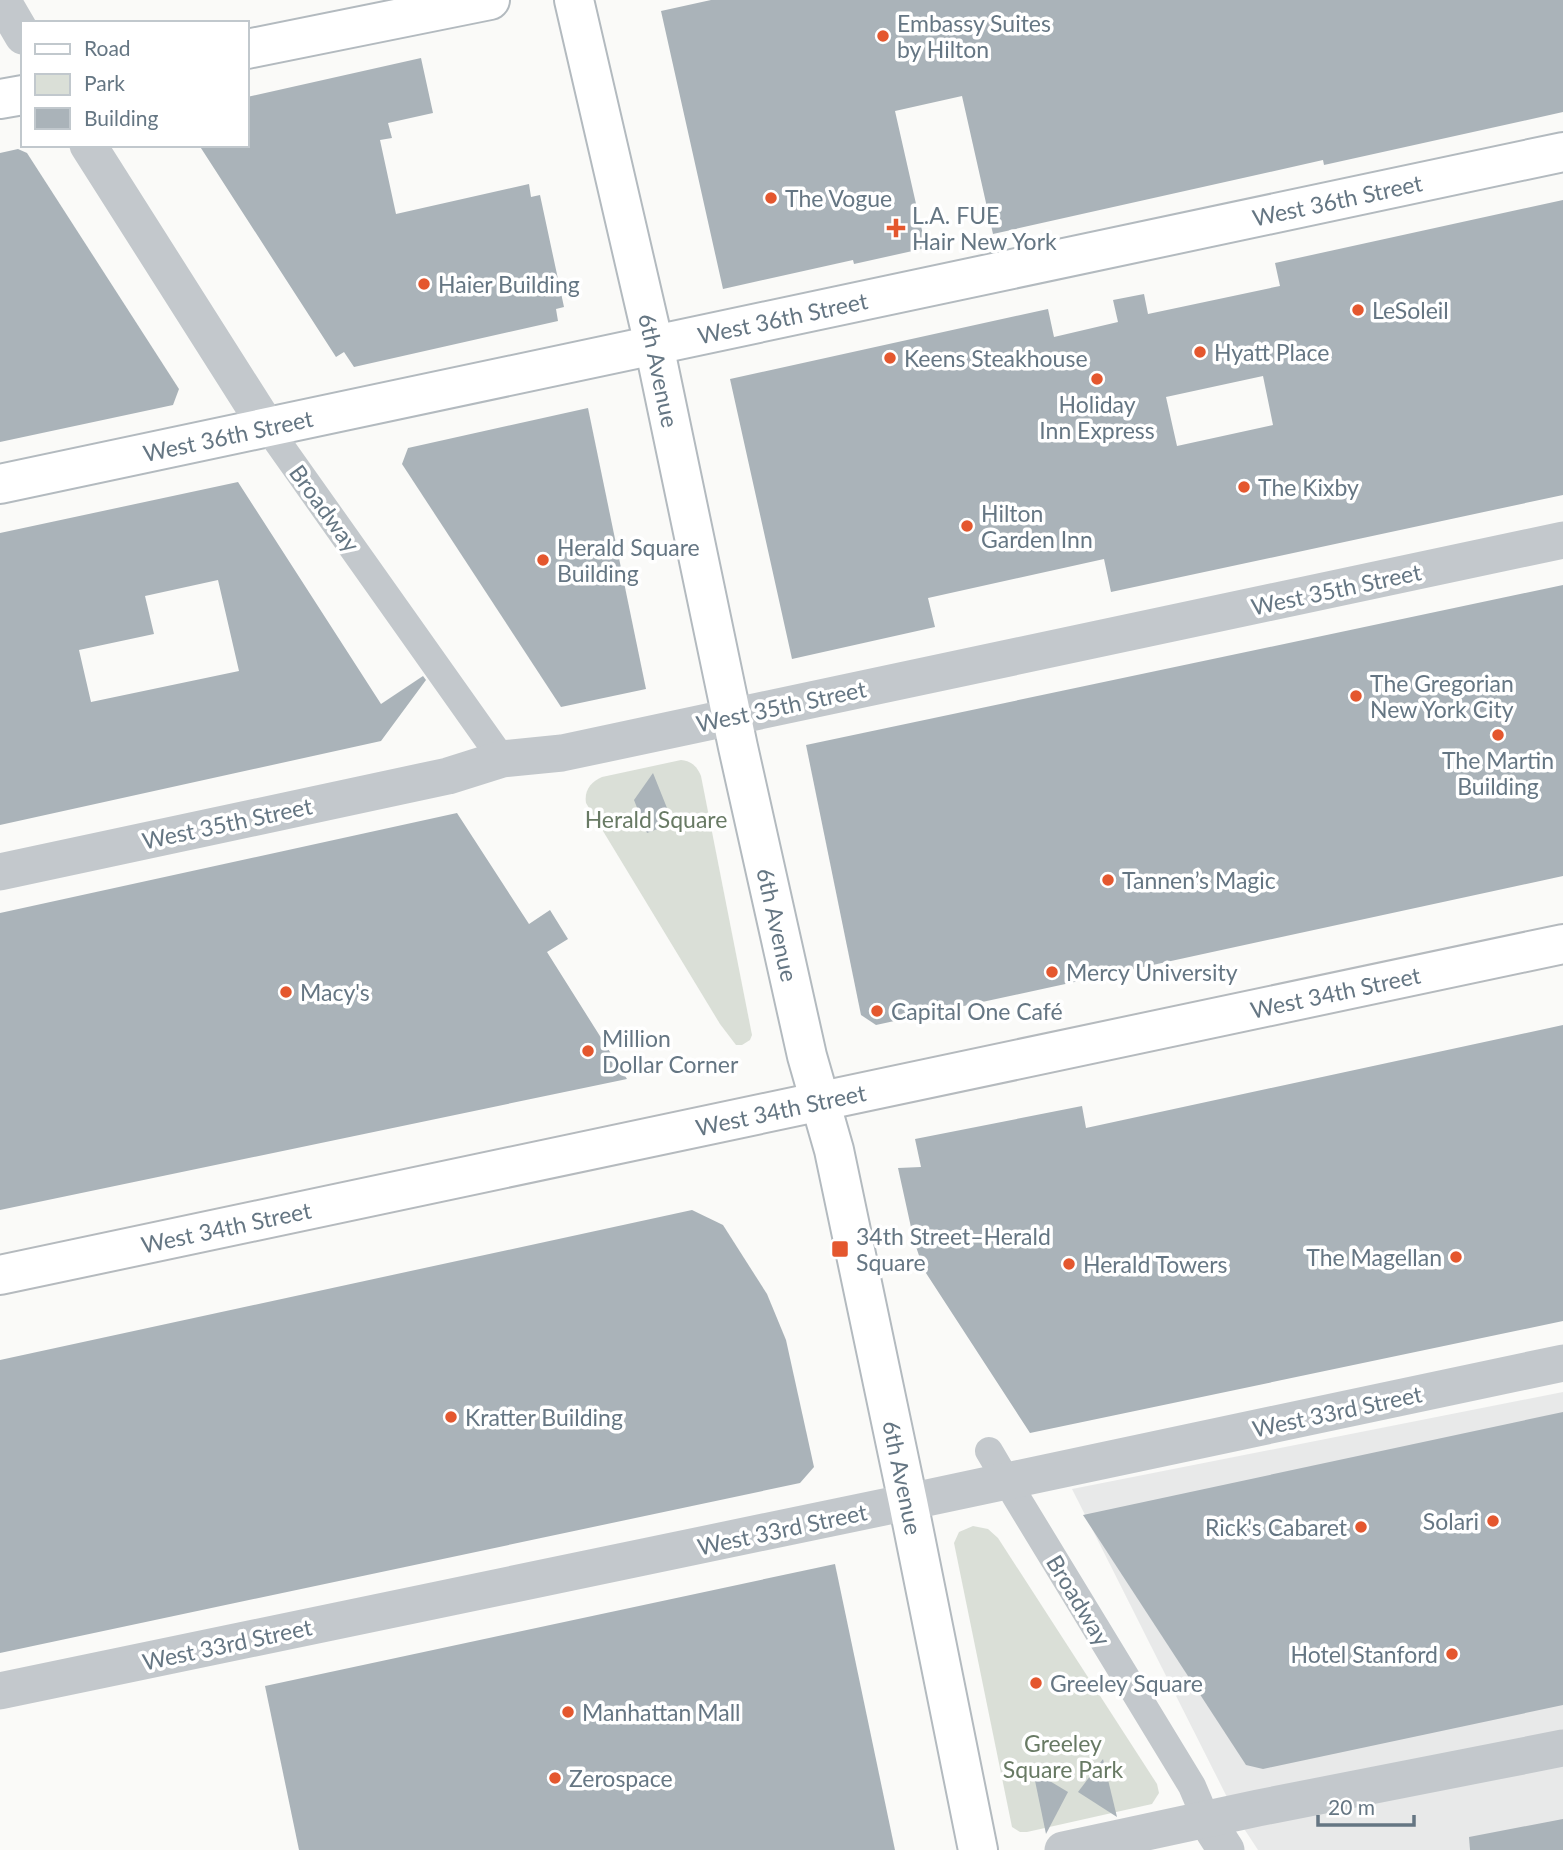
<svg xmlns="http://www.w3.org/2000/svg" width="1563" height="1850" viewBox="0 0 1563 1850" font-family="Lato,sans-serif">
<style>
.built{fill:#e8e9e9}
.green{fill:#dadfd7}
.building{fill:#aab3b9;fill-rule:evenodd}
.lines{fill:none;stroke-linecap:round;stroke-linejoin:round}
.secondary-casing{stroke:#b3babf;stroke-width:42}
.primary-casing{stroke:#b5babe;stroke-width:42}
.pedestrian{stroke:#c3c8cc;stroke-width:28}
.minor{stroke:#c3c8cc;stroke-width:37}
.secondary{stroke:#fff;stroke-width:38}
.primary{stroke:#fff;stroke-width:38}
.poi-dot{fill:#e4572e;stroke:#fff;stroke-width:2.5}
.labels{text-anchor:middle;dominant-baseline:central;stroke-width:7;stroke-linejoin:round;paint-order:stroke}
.poi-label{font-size:23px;fill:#657683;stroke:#fff;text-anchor:start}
.street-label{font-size:23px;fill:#657683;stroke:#fff}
.park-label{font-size:23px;fill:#687a64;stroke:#fff}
</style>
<rect width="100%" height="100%" fill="#fafaf8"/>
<path class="built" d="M1563,1392v458h-305l-19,-29 -167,-332z"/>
<g class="green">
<path d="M681,760c10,1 16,6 20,16l51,259 -2,5 -8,5h-6l-16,-21 -134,-221c-2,-13 5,-21 16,-26z"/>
<path d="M973,1526l15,3 10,9 159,246 2,9 -7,11 -125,28h-7l-8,-5 -58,-284 5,-11z"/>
</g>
<g class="building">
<path d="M711,0h852v112l-239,53 -1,-5 -330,74 -31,-138 -67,15 31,137 -72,16 -1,-4 -130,29 -62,-278z"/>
<path d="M421,58l12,55 -45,10 4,15 -12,2 16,74 133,-30 2,13 9,-2 24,112 -8,2 2,12 -204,46 -10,-15 -8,5 -137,-212h48v-48z"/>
<path d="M18,149l9,4 152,236 -6,16 -173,37v-289z"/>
<path d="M1563,200v295l-452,97 -7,-33 -176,39 7,29 -143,32 -62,-280 318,-70 6,28 64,-15 -5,-22 31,-6 4,20 132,-28 -5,-23zM1263,376l10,49 -96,21 -11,-49z"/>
<path d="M588,408l58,281 -85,18 -159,-243 6,-16z"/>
<path d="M238,482l143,222 42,-28 3,4 -45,61 -381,84v-292zM218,580l21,91 -148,31 -12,-52 75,-16 -9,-38z"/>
<path d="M1563,585v291l-687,149 -15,-10 -55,-270z"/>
<path d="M653,773l20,50 -26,10 -13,-33z"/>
<path d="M457,813l72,111 21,-14 18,29 -21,13 80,127 -627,131v-297z"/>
<path d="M1563,1025v296l-533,112 -106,-163 -10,-29 -16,-73 23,-1 -6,-28 167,-33 4,22z"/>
<path d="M692,1210l31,15 44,69 19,46 28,127 -14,16 -800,170v-293z"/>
<path d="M1563,1412v293l-300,64 -17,-4 -163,-250z"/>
<path d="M835,1564l60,286h-596l-34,-164z"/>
<path d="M1103,1759l14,58 -39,-25z"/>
<path d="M1033,1771l35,21 -22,42z"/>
<path d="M1563,1819v31h-93l-1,-13z"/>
</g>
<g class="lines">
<g class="secondary-casing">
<g id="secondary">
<path id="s1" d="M574,0l80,345 84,402 69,309 27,94 74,352 70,348"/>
<path d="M247,49l243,-49"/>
<path d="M0,99l23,-4"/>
<path id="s2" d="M0,484l1563,-332"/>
</g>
</g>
<g class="primary-casing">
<g id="primary">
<path id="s3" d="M0,1275l1563,-331"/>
</g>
</g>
<g class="pedestrian">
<path d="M267,427l235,332"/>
<path d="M989,1451l10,17"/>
<path d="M1015,1495l177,291 14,33"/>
</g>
<g class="minor">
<path d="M2,0l21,36"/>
<path d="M88,145l179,282"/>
<path d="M0,872l448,-96 54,-17 60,-6 1001,-213"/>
<path d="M0,1691l908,-189 655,-139"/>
<path d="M1206,1819l20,31"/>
<path d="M1063,1850l195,-42 305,-60"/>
</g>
<use href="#secondary" class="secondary"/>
<use href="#primary" class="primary"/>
</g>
<g class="poi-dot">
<circle cx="883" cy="36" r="7"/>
<circle cx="771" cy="198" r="7"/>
<path d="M892.5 217.5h7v7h7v7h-7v7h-7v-7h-7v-7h7z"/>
<circle cx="424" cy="284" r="7"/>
<circle cx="1358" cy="310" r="7"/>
<circle cx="1200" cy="352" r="7"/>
<circle cx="890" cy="358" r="7"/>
<circle cx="1097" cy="379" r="7"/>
<circle cx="1244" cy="487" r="7"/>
<circle cx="967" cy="526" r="7"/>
<circle cx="543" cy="560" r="7"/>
<circle cx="1356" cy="696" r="7"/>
<circle cx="1498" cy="735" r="7"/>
<circle cx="1108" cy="880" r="7"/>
<circle cx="1052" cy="972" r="7"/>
<circle cx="286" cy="992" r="7"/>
<circle cx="877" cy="1011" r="7"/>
<circle cx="588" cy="1051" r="7"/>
<rect x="831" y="1240" width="18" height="18" rx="3.5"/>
<circle cx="1456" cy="1257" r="7"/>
<circle cx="1069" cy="1264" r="7"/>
<circle cx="451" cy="1417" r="7"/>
<circle cx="1493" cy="1521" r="7"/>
<circle cx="1361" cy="1527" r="7"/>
<circle cx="1452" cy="1654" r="7"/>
<circle cx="1036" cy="1683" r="7"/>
<circle cx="568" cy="1712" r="7"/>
<circle cx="555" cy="1778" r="7"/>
</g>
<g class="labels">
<g class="poi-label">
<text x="897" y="23">Embassy Suites<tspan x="897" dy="26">by Hilton</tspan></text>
<text x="785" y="198">The Vogue</text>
<text x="912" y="215">L.A. FUE<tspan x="912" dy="26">Hair New York</tspan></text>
<text x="438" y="284">Haier Building</text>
<text x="1372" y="310">LeSoleil</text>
<text x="1214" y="352">Hyatt Place</text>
<text x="904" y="358">Keens Steakhouse</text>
<text x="1097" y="404" text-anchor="middle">Holiday<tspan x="1097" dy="26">Inn Express</tspan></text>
<text x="1258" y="487">The Kixby</text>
<text x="981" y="513">Hilton<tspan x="981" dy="26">Garden Inn</tspan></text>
<text x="557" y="547">Herald Square<tspan x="557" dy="26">Building</tspan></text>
<text x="1370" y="683">The Gregorian<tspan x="1370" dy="26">New York City</tspan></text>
<text x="1498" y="760" text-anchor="middle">The Martin<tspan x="1498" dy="26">Building</tspan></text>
<text x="1122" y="880">Tannen’s Magic</text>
<text x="1066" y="972">Mercy University</text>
<text x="300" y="992">Macy's</text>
<text x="891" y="1011">Capital One Café</text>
<text x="602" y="1038">Million<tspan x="602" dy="26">Dollar Corner</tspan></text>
<text x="856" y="1236">34th Street–Herald<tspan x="856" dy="26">Square</tspan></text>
<text x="1442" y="1257" text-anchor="end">The Magellan</text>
<text x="1083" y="1264">Herald Towers</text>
<text x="465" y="1417">Kratter Building</text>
<text x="1479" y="1521" text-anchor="end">Solari</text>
<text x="1347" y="1527" text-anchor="end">Rick's Cabaret</text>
<text x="1438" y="1654" text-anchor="end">Hotel Stanford</text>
<text x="1050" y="1683">Greeley Square</text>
<text x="582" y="1712">Manhattan Mall</text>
<text x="569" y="1778">Zerospace</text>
</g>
<g class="street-label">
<text stroke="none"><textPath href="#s2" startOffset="1367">West 36th Street</textPath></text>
<text stroke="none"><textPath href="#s2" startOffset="800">West 36th Street</textPath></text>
<text stroke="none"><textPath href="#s1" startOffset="380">6th Avenue</textPath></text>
<text stroke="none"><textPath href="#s2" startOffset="233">West 36th Street</textPath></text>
<text transform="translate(325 508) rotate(54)">Broadway</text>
<text transform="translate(1336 589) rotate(-12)">West 35th Street</text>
<text transform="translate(781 706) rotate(-12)">West 35th Street</text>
<text transform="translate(227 823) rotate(-12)">West 35th Street</text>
<text stroke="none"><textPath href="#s1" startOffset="947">6th Avenue</textPath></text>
<text stroke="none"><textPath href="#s3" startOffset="1365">West 34th Street</textPath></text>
<text stroke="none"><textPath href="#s3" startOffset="798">West 34th Street</textPath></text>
<text stroke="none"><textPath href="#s3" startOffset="231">West 34th Street</textPath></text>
<text transform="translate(1337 1411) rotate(-12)">West 33rd Street</text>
<text stroke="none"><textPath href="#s1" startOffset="1514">6th Avenue</textPath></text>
<text transform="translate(782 1529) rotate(-12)">West 33rd Street</text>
<text transform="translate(1079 1600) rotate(59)">Broadway</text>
<text transform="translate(227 1644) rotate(-12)">West 33rd Street</text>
</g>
<g class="park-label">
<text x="656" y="819">Herald Square</text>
<text x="1063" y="1743">Greeley<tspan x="1063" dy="26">Square Park</tspan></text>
</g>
</g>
<rect x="21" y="21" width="228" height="126" fill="#ffffff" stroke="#c1c8cd" stroke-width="2"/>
<rect x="35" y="44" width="35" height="10" fill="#ffffff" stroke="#c1c8cd" stroke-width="2"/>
<text x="84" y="56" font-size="21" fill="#657683">Road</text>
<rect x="35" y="74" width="35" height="21" fill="#dadfd7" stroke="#c1c8cd" stroke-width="2"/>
<text x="84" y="91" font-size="21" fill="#657683">Park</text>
<rect x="35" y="108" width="35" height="21" fill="#aab3b9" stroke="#c1c8cd" stroke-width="2"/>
<text x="84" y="126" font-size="21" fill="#657683">Building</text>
<path d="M1318 1815v10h96v-10" fill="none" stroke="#657683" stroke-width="3.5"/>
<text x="1328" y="1815" font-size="21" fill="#657683" stroke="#ffffff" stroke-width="5" paint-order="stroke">20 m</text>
</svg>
